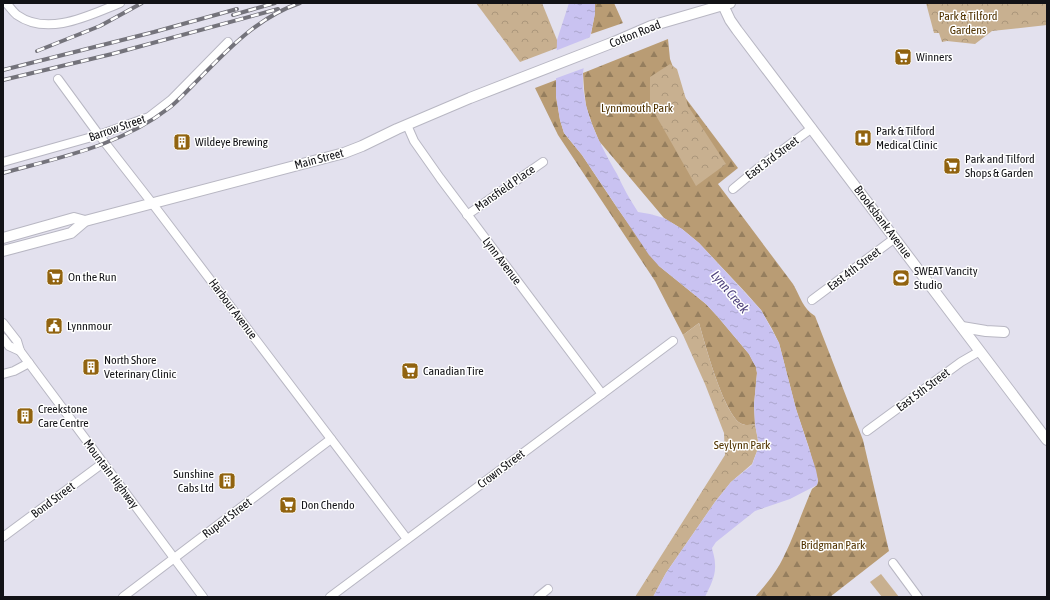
<svg xmlns="http://www.w3.org/2000/svg" width="1050" height="600" viewBox="0 0 1050 600" font-family="'Asap Condensed',sans-serif">
<style>
.green{fill:#c8b090}
.forest{fill:url(#forest-firs)}
.park{fill:url(#park-crowns)}
.water{fill:url(#water-ripples)}
.pier{fill:#e3e1ee}
.lines{fill:none;stroke-linecap:round;stroke-linejoin:round}
.minor-casing{stroke:#b8b7c3;stroke-width:10}
.major-casing{stroke:#b8b7c3;stroke-width:12}
.minor{stroke:#fff;stroke-width:8}
.major{stroke:#fff;stroke-width:10}
.rail-casing{stroke:#74737b;stroke-width:4}
.rail{stroke:#fff;stroke-width:2.5;stroke-dasharray:8;stroke-linecap:butt}
.labels{text-anchor:middle;dominant-baseline:central;stroke-width:3;stroke-linejoin:round;paint-order:stroke}
.park-label{font-size:12px;fill:#513300;stroke:#fff}
.street-label{font-size:12px;fill:#121216;stroke:#fff}
.poi-label{font-size:12px;fill:#121216;stroke:#fff;text-anchor:start}
.water-label{font-size:13px;font-style:italic;fill:#50437e;stroke:#fff}
</style>
<defs>
<pattern id="forest-firs" width="22" height="20" patternUnits="userSpaceOnUse"><rect width="22" height="20" fill="#b99c74"/><path d="M5 1l3.5 6h-7zM16 11l3.5 6h-7z" fill="#957e5e"/></pattern>
<pattern id="park-crowns" width="20" height="18" patternUnits="userSpaceOnUse"><rect width="20" height="18" fill="#c8b090"/><path d="M2 6a3 3 0 1 1 6 0M12 15a3 3 0 1 1 6 0" fill="none" stroke="#ab967b"/></pattern>
<pattern id="water-ripples" width="26" height="14" patternUnits="userSpaceOnUse"><rect width="26" height="14" fill="#c9c2f1"/><path d="M2 4q2-2 4 0t4 0M15 11q2-2 4 0t4 0" fill="none" stroke="#aca6ce"/></pattern>
</defs>
<rect width="100%" height="100%" fill="#e3e1ee"/>
<path class="green" d="M881,574l18,23h-17l-12,-15z"/>
<g class="forest">
<path d="M595,3h19l9,20 -32,11 4,-21z"/>
<path d="M668,39l2,20 14,37 54,72 -20,16 75,100c7,12 10,25 22,32l48,124 26,111 -59,46h-75c9,-10 18,-21 25,-33 13,-24 21,-50 32,-75l5,-4 1,-4 -9,-33 -13,-39 -17,-66 -7,-14 -11,-19 -15,-17 -47,-50 -17,-14 -18,-11 -65,-77 -7,-17 -6,-18 -2,-17 -1,-16z"/>
<path d="M556,80v16l4,24 4,13 18,22 36,54 41,57 47,38 12,13 31,37 7,13 1,6 -3,32 1,19c-5,1 -10,2 -15,-1 -17,-12 -35,-79 -41,-100l-16,12 -28,-54 -97,-146 -23,-47z"/>
</g>
<g class="park">
<path d="M476,3h66l15,37v8l-37,14z"/>
<path d="M926,3h121v22l-55,6 -17,13 -28,-3 -5,1 -3,-9h-5z"/>
<path d="M670,64l7,5 11,37 38,58 -30,22 -46,-81v-28z"/>
<path d="M699,323c6,21 24,88 41,100 5,3 10,2 15,1l4,22 -7,18 -21,18 -16,20 -49,71 -13,24h-18l90,-142 -1,-22 -19,-49 -22,-49z"/>
</g>
<path class="water" d="M569,3h26v10c-3,18 -10,42 -12,60 -2,37 17,71 34,101 6,13 13,26 21,38l12,2 14,4 18,11 17,14 62,67 18,33 17,66 20,61 2,10 -1,5 -27,14 -35,12 -39,31 -4,6c1,5 3,10 3,16 1,12 -5,22 -10,33h-52l13,-24 49,-71 16,-20 21,-17 7,-19 -4,-22 -1,-19 3,-32 -1,-6 -3,-5 -4,-8 -31,-37 -12,-13 -47,-38 -10,-11 -67,-100 -18,-22 -4,-13 -4,-24v-16l1,-40z"/>
<path class="pier" d="M593,36l-6,31 -33,12 1,-28z"/>
<g class="lines">
<g class="minor-casing">
<g id="minor">
<path d="M6,3c4,4 7,9 11,12 31,22 73,0 103,-12"/>
<path d="M58,79l41,56 53,68 255,336"/>
<path d="M407,125l7,16 26,37 162,216"/>
<path d="M3,162l96,-27 50,-18 22,-17 57,-58"/>
<path d="M733,189l24,-20 55,-41"/>
<path d="M467,215l76,-53"/>
<path d="M812,300l83,-62"/>
<path d="M3,323l14,18 3,10 183,246"/>
<path d="M3,338l6,8 11,5"/>
<path d="M3,374l11,-3 15,-8"/>
<path d="M867,431l94,-69 19,-11"/>
<path d="M3,537l100,-74"/>
<path d="M893,563l25,34"/>
<path d="M123,597l208,-158"/>
<path d="M330,597l343,-256"/>
<path d="M538,597l10,-8"/>
</g>
</g>
<g class="major-casing">
<g id="major">
<path d="M723,5l7,15 7,10 310,410"/>
<path d="M3,238l71,-20 11,3"/>
<path d="M3,251l68,-18 14,-12 259,-68 18,-7 35,-17 73,-31 144,-56 37,-16 79,-23"/>
<path d="M962,327l24,4 18,1"/>
</g>
</g>
<use href="#minor" class="minor"/>
<use href="#major" class="major"/>
<g class="rail-casing">
<g id="rail">
<path d="M233,15l42,-12"/>
<path d="M37,51l63,-25 42,-23"/>
<path d="M3,70l151,-38 83,-23"/>
<path d="M3,80l109,-26 166,-45"/>
<path d="M3,173c58,-16 117,-27 166,-65 8,-6 16,-15 24,-23 32,-32 62,-67 107,-82"/>
</g>
</g>
<use href="#rail" class="rail"/>
</g>
<defs>
<g id="supermarket-square" transform="scale(0.9)"><rect x="-9" y="-9" width="18" height="18" rx="4" fill="#91630f" stroke="#fff"/><path d="M-6-5.5h2.5l.6 2H6L4.5 2H-2.5L-4.4-4H-6ZM-1.5 3.2a1.3 1.3 0 1 0 .1 0ZM3 3.2a1.3 1.3 0 1 0 .1 0Z" fill="#fff"/></g>
<g id="hospital-square" transform="scale(0.9)"><rect x="-9" y="-9" width="18" height="18" rx="4" fill="#91630f" stroke="#fff"/><path d="M-5-5h3v3.5h4V-5h3V5h-3V1.5h-4V5h-3Z" fill="#fff"/></g>
<g id="building-square" transform="scale(0.9)"><rect x="-9" y="-9" width="18" height="18" rx="4" fill="#91630f" stroke="#fff"/><path d="M-4-6H4V6H1V3H-1V6H-4ZM-2.5-4.3h1.7v1.8h-1.7ZM.8-4.3h1.7v1.8H.8ZM-2.5-1h1.7V.8h-1.7ZM.8-1h1.7V.8H.8Z" fill="#fff"/></g>
<g id="stadium-square" transform="scale(0.9)"><rect x="-9" y="-9" width="18" height="18" rx="4" fill="#91630f" stroke="#fff"/><path d="M0-5a6.5 5 0 1 0 0 10a6.5 5 0 1 0 0-10ZM-3.5-1.8h7v3.6h-7Z" fill="#fff"/></g>
<g id="civic-square" transform="scale(0.9)"><rect x="-9" y="-9" width="18" height="18" rx="4" fill="#91630f" stroke="#fff"/><path d="M-.6-6.5H3V-4.5H.6V-3L4-1V1h2V6H-6V1h2V-1L-.6-3ZM-1.2 2.5V6h2.4V2.5Z" fill="#fff"/></g>
</defs>
<g fill-rule="evenodd">
<use href="#supermarket-square" x="903" y="57"/>
<use href="#hospital-square" x="863" y="138"/>
<use href="#building-square" x="182" y="142"/>
<use href="#supermarket-square" x="952" y="166"/>
<use href="#supermarket-square" x="55" y="277"/>
<use href="#stadium-square" x="901" y="278"/>
<use href="#civic-square" x="54" y="326"/>
<use href="#building-square" x="91" y="367"/>
<use href="#supermarket-square" x="410" y="371"/>
<use href="#building-square" x="25" y="416"/>
<use href="#building-square" x="227" y="481"/>
<use href="#supermarket-square" x="288" y="505"/>
</g>
<g class="labels">
<g class="park-label">
<text x="968" y="16">Park &amp; Tilford<tspan x="968" dy="14">Gardens</tspan></text>
<text x="637" y="108">Lynnmouth Park</text>
<text x="742" y="445">Seylynn Park</text>
<text x="833" y="545">Bridgman Park</text>
</g>
<g class="street-label">
<text transform="translate(635 34) rotate(-22)">Cotton Road</text>
<text transform="translate(117 128) rotate(-19)">Barrow Street</text>
<text transform="translate(772 158) rotate(-37)">East 3rd Street</text>
<text transform="translate(319 159) rotate(-15)">Main Street</text>
<text transform="translate(505 188) rotate(-35)">Mansfield Place</text>
<text transform="translate(883 222) rotate(53)">Brooksbank Avenue</text>
<text transform="translate(502 261) rotate(53)">Lynn Avenue</text>
<text transform="translate(854 269) rotate(-37)">East 4th Street</text>
<text transform="translate(233 309) rotate(53)">Harbour Avenue</text>
<text transform="translate(923 390) rotate(-37)">East 5th Street</text>
<text transform="translate(501 469) rotate(-37)">Crown Street</text>
<text transform="translate(111 474) rotate(53)">Mountain Highway</text>
<text transform="translate(53 500) rotate(-37)">Bond Street</text>
<text transform="translate(227 518) rotate(-37)">Rupert Street</text>
</g>
<g class="poi-label">
<text x="916" y="57">Winners</text>
<text x="876" y="131">Park &amp; Tilford<tspan x="876" dy="14">Medical Clinic</tspan></text>
<text x="195" y="142">Wildeye Brewing</text>
<text x="965" y="159">Park and Tilford<tspan x="965" dy="14">Shops &amp; Garden</tspan></text>
<text x="914" y="271">SWEAT Vancity<tspan x="914" dy="14">Studio</tspan></text>
<text x="68" y="277">On the Run</text>
<text x="67" y="326">Lynnmour</text>
<text x="104" y="360">North Shore<tspan x="104" dy="14">Veterinary Clinic</tspan></text>
<text x="423" y="371">Canadian Tire</text>
<text x="38" y="409">Creekstone<tspan x="38" dy="14">Care Centre</tspan></text>
<text x="214" y="474" text-anchor="end">Sunshine<tspan x="214" dy="14">Cabs Ltd</tspan></text>
<text x="301" y="505">Don Chendo</text>
</g>
<g class="water-label">
<text transform="translate(730 292) rotate(50)">Lynn Creek</text>
</g>
</g>
<rect width="1050" height="600" fill="none" stroke="#121216" stroke-width="8"/>
</svg>
